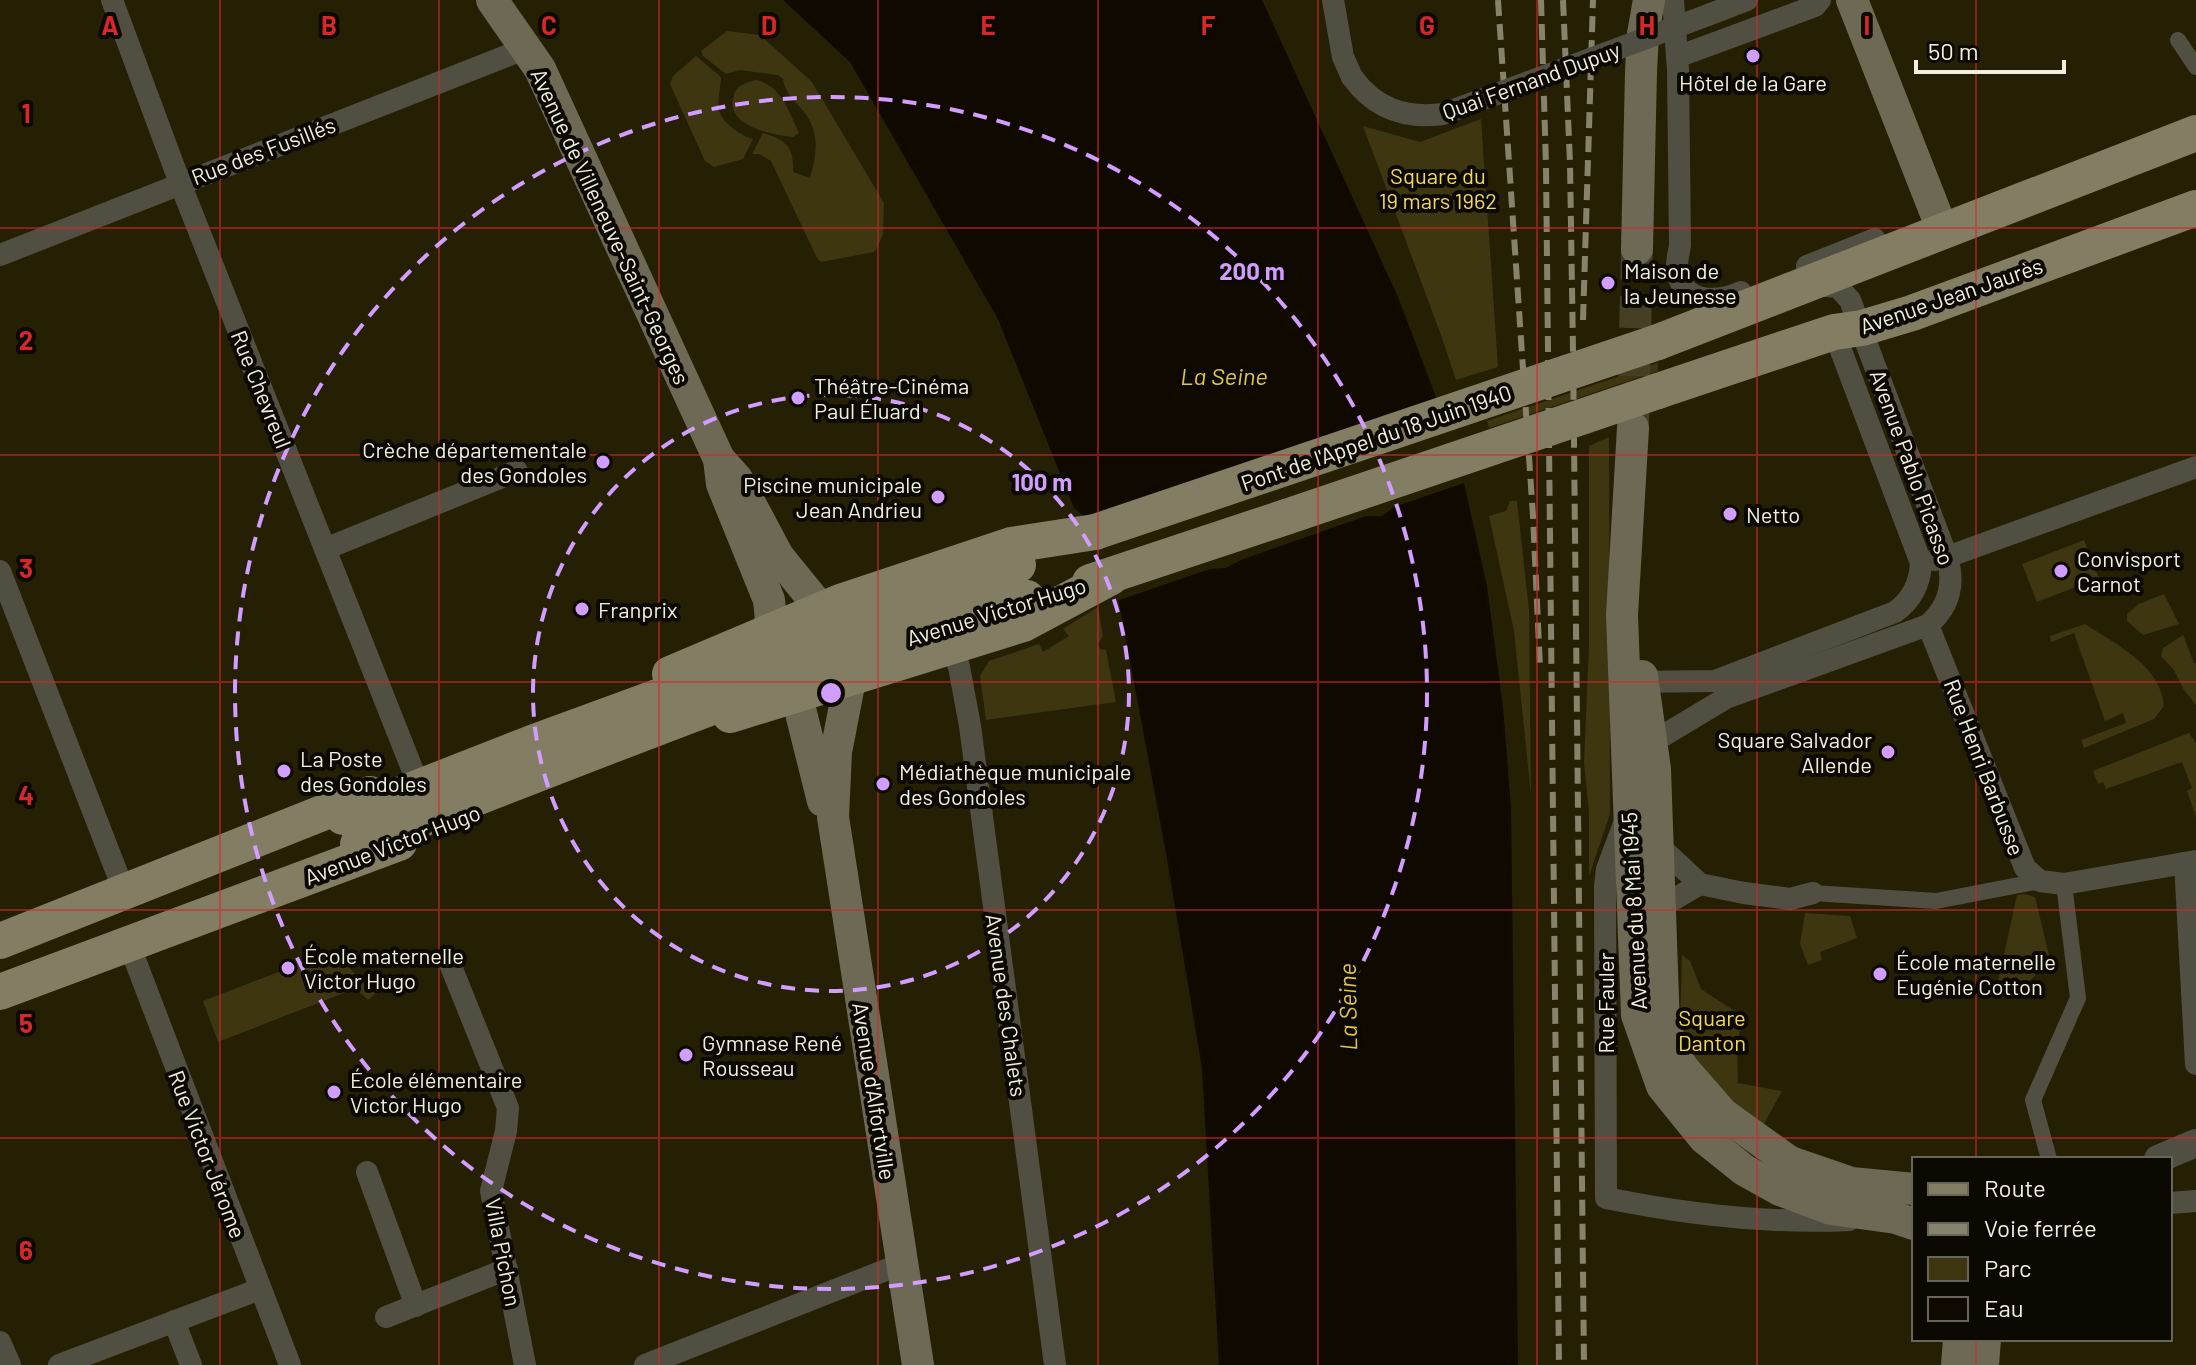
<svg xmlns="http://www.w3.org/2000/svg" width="2196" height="1365" viewBox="0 0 2196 1365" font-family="Barlow,sans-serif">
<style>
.green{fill:#3e3610}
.water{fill:#0f0900}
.pier{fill:#252004}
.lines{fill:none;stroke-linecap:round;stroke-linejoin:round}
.secondary-tunnel{stroke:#443f25;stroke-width:32;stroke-dasharray:32 16;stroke-linecap:butt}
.pedestrian{stroke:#514f42;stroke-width:16}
.minor{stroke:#514f42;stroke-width:22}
.tertiary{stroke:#514f42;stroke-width:28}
.secondary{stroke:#6d6955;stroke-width:32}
.primary{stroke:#837d64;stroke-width:36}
.rail{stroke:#86826b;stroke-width:6;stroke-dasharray:16 8;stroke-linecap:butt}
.minor-bridge{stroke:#514f42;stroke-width:22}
.primary-bridge{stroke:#837d64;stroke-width:36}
.grid{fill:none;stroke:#d62828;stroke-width:2;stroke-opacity:0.55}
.ring{fill:none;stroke:#d19dfe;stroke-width:4;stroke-dasharray:14 10}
.poi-dot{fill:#d19dfe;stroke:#0c0902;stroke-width:3}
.labels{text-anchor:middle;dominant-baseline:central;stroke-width:8;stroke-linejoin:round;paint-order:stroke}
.street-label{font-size:22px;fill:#f2efde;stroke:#0c0902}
.poi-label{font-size:22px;fill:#f2efde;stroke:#0c0902;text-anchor:start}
.park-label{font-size:22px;fill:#f2d95e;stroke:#0c0902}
.water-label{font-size:24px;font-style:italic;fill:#dfc648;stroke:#0c0902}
.grid-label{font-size:26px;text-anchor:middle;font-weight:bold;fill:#d62828;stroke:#0c0902;stroke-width:8;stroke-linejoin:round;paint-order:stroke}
.centre{fill:#d19dfe;stroke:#0c0902;stroke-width:4}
.ring-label{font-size:24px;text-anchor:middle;font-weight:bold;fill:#d19dfe;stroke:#0c0902;stroke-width:8;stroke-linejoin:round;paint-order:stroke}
</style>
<rect width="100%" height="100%" fill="#252004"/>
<g class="green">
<path d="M727,31l33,4 52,47 72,121 -1,31 -6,14 -3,4 -53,10 -4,-4 -46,-97 -12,-7h-7l11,-21c24,7 31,15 30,39l17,6c6,-21 10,-42 -3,-62 -10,-14 -21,-20 -24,-37l-5,-4 -38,-5 -14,4 -23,-18 -2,-5z"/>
<path d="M696,56l25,21c0,10 -4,23 -2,33 2,12 22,26 34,29l-10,20 -29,8 -9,-6 -35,-77 3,-8z"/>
<path d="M756,80c25,5 33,32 43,53l-6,4c-18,-2 -66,-10 -60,-38 2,-13 11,-16 23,-19z"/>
<path d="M1481,119l17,248 -42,13 -15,-45 -78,-209 57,16z"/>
<path d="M1658,363v8l-169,57 -2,-7z"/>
<path d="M1609,437l1,377 -21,62v-65l-5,-48 5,-118v-199z"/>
<path d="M1510,501h7l12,109 2,185 -17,-164 -25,-115 17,-5z"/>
<path d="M2084,540l15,38 -62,24 -15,-38z"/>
<path d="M2164,594l15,30 -36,11 -16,-14v-7l12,-10z"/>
<path d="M1098,607l5,29 -5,8 2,5 6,1 10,52 -130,18 -6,-44 9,-15 50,-17 4,8 26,-16 -6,-7z"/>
<path d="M2085,624c30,20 76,41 79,82l-10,13 -70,29 -3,-8 45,-17 -3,-10 -18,8 -31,-88 -23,9 -1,-6z"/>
<path d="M2183,635l11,28h2v42l-12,-15 -10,-20 -13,-14 2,-8z"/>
<path d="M2189,733l7,10v74l-9,-26 5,-3 -10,-26 -76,27 -3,-7 -5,2 -5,-13z"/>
<path d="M2024,894l11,3 15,62 -20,22 -35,14 22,-100z"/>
<path d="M1805,913l45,3 7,22 -37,14 2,8 -14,5 -8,-21z"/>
<path d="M333,951l42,43 -7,6 -11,-10 -8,1 -131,51 -15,-41z"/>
<path d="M1682,955l8,6 11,28 41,27 -5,32 1,35 44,8 -22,40 -61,-65 -19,-40z"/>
</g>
<path class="water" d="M783,0h479l136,297 36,95 29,87 24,107 16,121 8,101 7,557h-299l-17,-297 -36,-215 -48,-256 -26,-74 -18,-15 -76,-189 -148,-257z"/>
<path class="pier" d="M1440,398l27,84 -73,25 -12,9h-16l-125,44 -15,8 -16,1 -96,33 -25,-76 3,-10z"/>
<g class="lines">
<path class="secondary-tunnel" d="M1633,424l4,-175"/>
<g class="pedestrian">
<path d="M2178,40l18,27"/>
<path d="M1813,893l123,8 104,-20"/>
<path d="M2049,1159l-16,-59 45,-102 -14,-114"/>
</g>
<g class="minor">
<path d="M112,0l68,183 235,593"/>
<path d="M1333,0l10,57 9,20"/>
<path d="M1673,0l5,70 2,175c-1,8 -4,17 -3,26 6,34 41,31 64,21"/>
<path d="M1708,15l39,-15"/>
<path d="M1677,57l138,-51 5,-6"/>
<path d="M0,255l527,-207"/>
<path d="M1807,266l68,-27"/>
<path d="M325,549l192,-78"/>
<path d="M1934,560l13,-3 249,-90"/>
<path d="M0,571l119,307v9l-3,7"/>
<path d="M1928,625l97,243 15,13 24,3 132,-23"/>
<path d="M952,647l7,20 11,59 85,639"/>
<path d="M1631,682l84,-1 180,-69c17,-12 25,-28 26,-49l-87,-231"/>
<path d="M1641,745l10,-2 75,-45 202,-73c21,-18 27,-41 19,-68l-97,-257 -12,-13 -24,-2"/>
<path d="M1625,821l-18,48 -2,17 1,312c79,16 162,26 243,22"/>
<path d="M1658,845l42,39 44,9 46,6 23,-6"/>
<path d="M2185,863l11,201"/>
<path d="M1659,908l41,-24"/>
<path d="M138,942l-4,8 1,10 155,405"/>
<path d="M448,959l60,149 -2,23 -15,60 34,174"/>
<path d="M367,1172l49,134"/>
<path d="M2170,1203l26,-2"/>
<path d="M386,1317l121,-48"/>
<path d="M174,1321l17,44"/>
<path d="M0,1342l10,23"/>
<path d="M59,1365l201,-76"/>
<path d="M645,1365l256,-101"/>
</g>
<path class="tertiary" d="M2158,1159l38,-16"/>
<g class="secondary">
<path d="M492,0l48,69 179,390 3,25 47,116 3,31 25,66 26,104"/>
<path d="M1852,0l90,229"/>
<path d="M1637,249l4,-177 2,-38 6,-34"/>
<path d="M1633,428l-11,187 15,400 25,71 42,52 40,32 36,20 51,19 65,9 18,6"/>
<path d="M719,459l18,20 41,77 43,53 11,19 18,52 -14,72 -3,65 85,548"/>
<path d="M1642,676l13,93 9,258 18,40 41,47 67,48 61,21 63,6"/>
<path d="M1957,1365l2,-26"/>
<path d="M1983,1365l2,-26"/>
</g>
<g class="primary">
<path d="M1658,342l538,-209"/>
<path d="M1658,391l176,-59 28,-4 50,-15 284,-105"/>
<path d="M1090,582l196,-65"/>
<path d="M670,674l170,-72 171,-57 84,-13"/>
<path d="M730,715l293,-91 88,-47"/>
<path d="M0,941l370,-147"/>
<path d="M0,992l399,-149"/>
</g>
<g class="rail">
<path d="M1498,0l35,516 7,151"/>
<path d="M1541,0l5,166 13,1199"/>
<path d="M1563,0l7,163 3,187 11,1015"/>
<path d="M1583,320l10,-320"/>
</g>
<path class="minor-bridge" d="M1352,77c23,32 53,42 91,37l265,-99"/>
<g class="primary-bridge">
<path d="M1286,517l372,-126"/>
<path d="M1095,532l563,-190"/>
<path d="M343,817l189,-74 486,-178"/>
<path d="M358,844c222,-86 442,-176 669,-246"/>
</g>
</g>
<path class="grid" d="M220,0v1365M439,0v1365M659,0v1365M878,0v1365M1098,0v1365M1318,0v1365M1537,0v1365M1757,0v1365M1976,0v1159M0,228h2196M0,455h2196M0,682h2196M0,910h2196M0,1138h2196M1976,1339v26"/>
<g class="ring">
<circle cx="831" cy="693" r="298"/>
<circle cx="831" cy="693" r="596"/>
</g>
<g class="poi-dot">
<circle cx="1753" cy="56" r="8"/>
<circle cx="1608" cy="283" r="8"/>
<circle cx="798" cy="398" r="8"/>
<circle cx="603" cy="462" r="8"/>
<circle cx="938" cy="497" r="8"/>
<circle cx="1730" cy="514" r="8"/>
<circle cx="2061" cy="571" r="8"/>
<circle cx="582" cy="609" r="8"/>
<circle cx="1888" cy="752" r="8"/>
<circle cx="284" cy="771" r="8"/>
<circle cx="883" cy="784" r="8"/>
<circle cx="288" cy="968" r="8"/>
<circle cx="1880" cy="974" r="8"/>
<circle cx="686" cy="1055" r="8"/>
<circle cx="334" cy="1092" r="8"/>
</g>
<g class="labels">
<g class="street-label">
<text transform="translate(1531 80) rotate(-20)">Quai Fernand Dupuy</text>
<text transform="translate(263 150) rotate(-21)">Rue des Fusillés</text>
<text transform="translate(611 226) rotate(65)">Avenue de Villeneuve-Saint-Georges</text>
<text transform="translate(1951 295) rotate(-19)">Avenue Jean Jaurès</text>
<text transform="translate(262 389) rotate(68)">Rue Chevreul</text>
<text transform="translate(1376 437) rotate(-19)">Pont de l'Appel du 18 Juin 1940</text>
<text transform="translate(1913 467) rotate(70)">Avenue Pablo Picasso</text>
<text transform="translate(996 611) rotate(-17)">Avenue Victor Hugo</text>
<text transform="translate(1985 767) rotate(69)">Rue Henri Barbusse</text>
<text transform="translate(392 844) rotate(-21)">Avenue Victor Hugo</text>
<text transform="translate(1633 911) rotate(-93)">Avenue du 8 Mai 1945</text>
<text transform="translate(1605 1003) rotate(-90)">Rue Fauler</text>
<text transform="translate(1007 1005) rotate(82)">Avenue des Chalets</text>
<text transform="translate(875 1091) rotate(81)">Avenue d'Alfortville</text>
<text transform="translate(208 1154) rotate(69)">Rue Victor Jérome</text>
<text transform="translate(504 1252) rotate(79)">Villa Pichon</text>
</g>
<g class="poi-label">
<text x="1753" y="82" text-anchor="middle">Hôtel de la Gare</text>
<text x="1624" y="270">Maison de<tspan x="1624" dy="25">la Jeunesse</tspan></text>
<text x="814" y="385">Théâtre-Cinéma<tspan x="814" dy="25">Paul Éluard</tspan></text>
<text x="587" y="449" text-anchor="end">Crèche départementale<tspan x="587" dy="25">des Gondoles</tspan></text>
<text x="922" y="484" text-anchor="end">Piscine municipale<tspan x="922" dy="25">Jean Andrieu</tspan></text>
<text x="1746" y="514">Netto</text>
<text x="2077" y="558">Convisport<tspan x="2077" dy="25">Carnot</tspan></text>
<text x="598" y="609">Franprix</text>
<text x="1872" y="739" text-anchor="end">Square Salvador<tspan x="1872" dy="25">Allende</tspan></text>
<text x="300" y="758">La Poste<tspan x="300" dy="25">des Gondoles</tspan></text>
<text x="899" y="771">Médiathèque municipale<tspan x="899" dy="25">des Gondoles</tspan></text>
<text x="304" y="955">École maternelle<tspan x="304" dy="25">Victor Hugo</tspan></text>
<text x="1896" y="961">École maternelle<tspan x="1896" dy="25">Eugénie Cotton</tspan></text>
<text x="702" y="1042">Gymnase René<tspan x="702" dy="25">Rousseau</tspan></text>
<text x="350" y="1079">École élémentaire<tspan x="350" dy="25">Victor Hugo</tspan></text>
</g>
<g class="park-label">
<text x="1438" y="175">Square du<tspan x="1438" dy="25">19 mars 1962</tspan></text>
<text x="1712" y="1017">Square<tspan x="1712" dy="25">Danton</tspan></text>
</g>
<g class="water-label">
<text x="1224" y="375">La Seine</text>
<text transform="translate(1347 1007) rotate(-91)">La Seine</text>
</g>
</g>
<g class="grid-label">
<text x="110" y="35">A</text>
<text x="329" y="35">B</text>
<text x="549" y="35">C</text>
<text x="769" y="35">D</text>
<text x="988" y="35">E</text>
<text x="1208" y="35">F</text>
<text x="1427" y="35">G</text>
<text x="1647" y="35">H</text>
<text x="1867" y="35">I</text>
<text x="26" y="123">1</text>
<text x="26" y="350">2</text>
<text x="26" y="578">3</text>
<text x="26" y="805">4</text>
<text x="26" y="1033">5</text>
<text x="26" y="1260">6</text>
</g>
<circle cx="831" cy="693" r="12" class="centre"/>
<g class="ring-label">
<text x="1252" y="280">200 m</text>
<text x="1042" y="491">100 m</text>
</g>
<rect x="1912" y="1157" width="260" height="184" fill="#0c0902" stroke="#68655a" stroke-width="2"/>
<rect x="1928" y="1183" width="40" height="12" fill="#837d64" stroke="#68655a" stroke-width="2"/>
<text x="1984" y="1197" font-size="24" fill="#f2efde">Route</text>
<rect x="1928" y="1223" width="40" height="12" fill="#86826b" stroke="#68655a" stroke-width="2"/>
<text x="1984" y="1237" font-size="24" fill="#f2efde">Voie ferrée</text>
<rect x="1928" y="1257" width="40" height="24" fill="#3e3610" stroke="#68655a" stroke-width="2"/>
<text x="1984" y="1277" font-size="24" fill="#f2efde">Parc</text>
<rect x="1928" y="1297" width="40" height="24" fill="#0f0900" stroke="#68655a" stroke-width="2"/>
<text x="1984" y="1317" font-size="24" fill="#f2efde">Eau</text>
<path d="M1916 60v12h148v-12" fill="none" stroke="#f2efde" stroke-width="4"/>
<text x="1928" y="60" font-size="24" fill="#f2efde" stroke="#0c0902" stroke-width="6" paint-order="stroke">50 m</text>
</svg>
